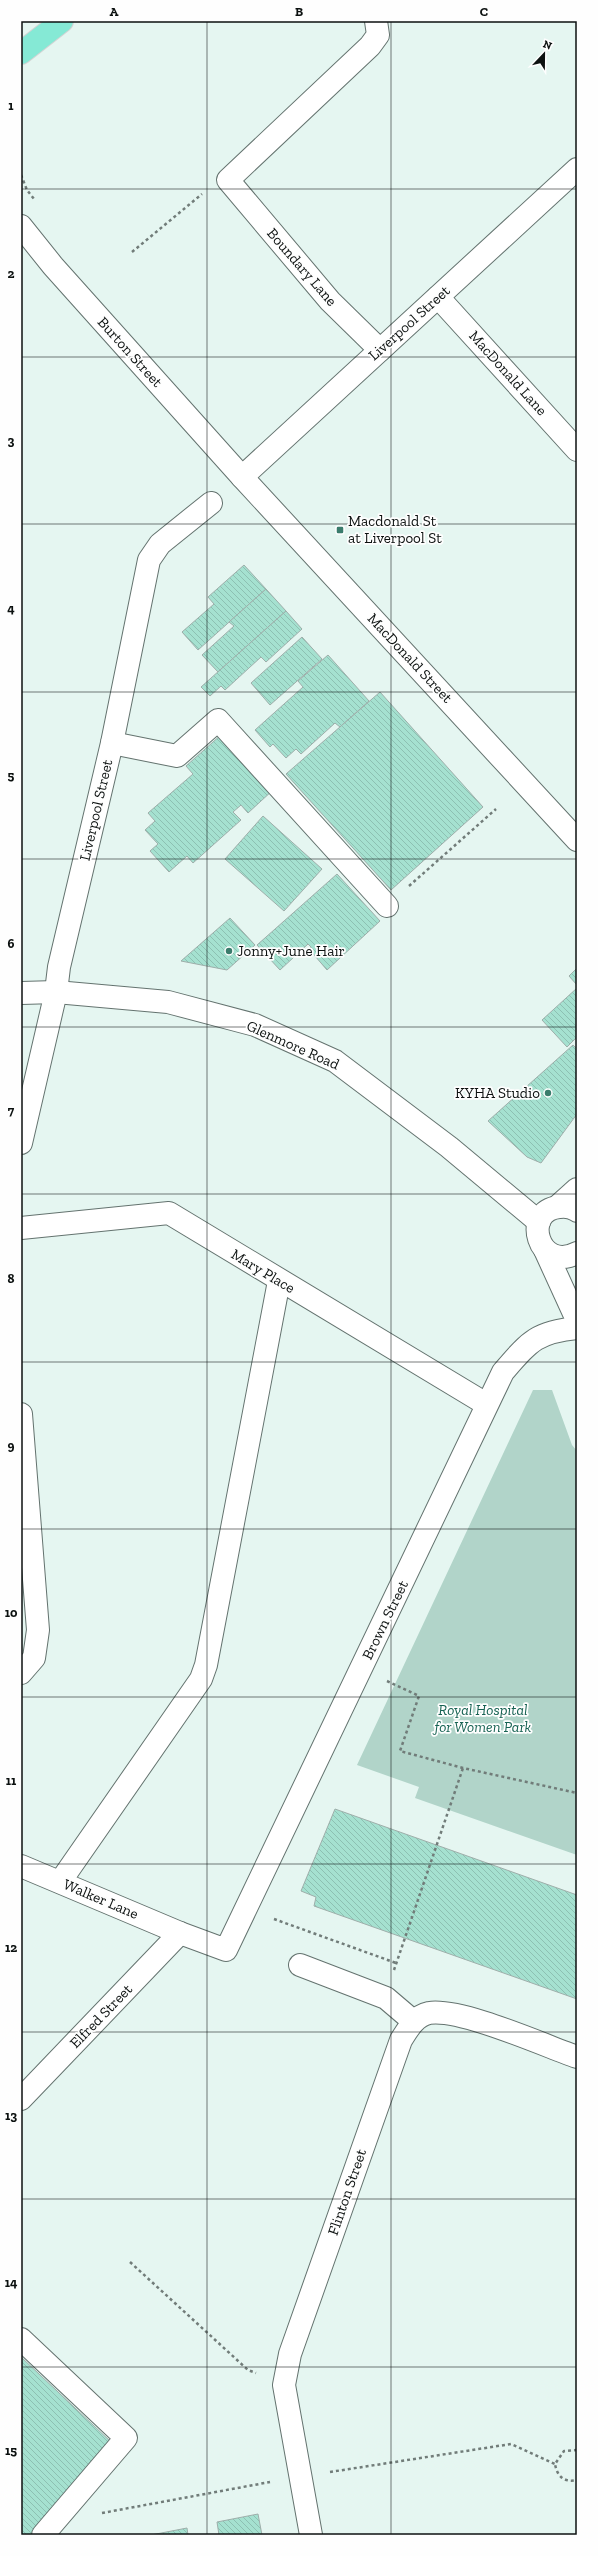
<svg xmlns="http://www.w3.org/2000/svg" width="598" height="2556" viewBox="0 0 598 2556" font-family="'Zilla Slab',serif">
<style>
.park{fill:#b1d4c9}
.building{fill:url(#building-back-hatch);stroke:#9eaeaa}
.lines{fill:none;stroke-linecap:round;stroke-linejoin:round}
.minor-casing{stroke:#64736f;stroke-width:24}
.major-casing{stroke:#d3d4d4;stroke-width:24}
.path{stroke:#717c79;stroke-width:2.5;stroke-dasharray:3 3;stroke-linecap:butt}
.minor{stroke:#fff;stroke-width:22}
.major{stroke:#85e9d5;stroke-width:22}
.grid{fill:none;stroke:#0c1110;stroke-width:1;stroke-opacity:0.55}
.poi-dot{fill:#3a7c6c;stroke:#fefefe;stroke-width:1.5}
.labels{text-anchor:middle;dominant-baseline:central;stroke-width:3.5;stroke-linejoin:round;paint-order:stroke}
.street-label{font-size:15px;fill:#0c1110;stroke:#fefefe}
.poi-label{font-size:15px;fill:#0c1110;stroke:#fefefe;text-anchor:start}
.park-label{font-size:15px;font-style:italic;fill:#166252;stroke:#fefefe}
.neatline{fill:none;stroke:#0c1110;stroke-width:1.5}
.grid-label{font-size:13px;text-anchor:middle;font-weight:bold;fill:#0c1110}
</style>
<defs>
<pattern id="building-back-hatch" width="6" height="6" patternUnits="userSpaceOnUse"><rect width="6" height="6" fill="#a5e1d0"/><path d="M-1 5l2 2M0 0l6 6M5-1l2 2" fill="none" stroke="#8dc0b2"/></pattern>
</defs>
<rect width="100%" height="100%" fill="#e5f6f1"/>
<path class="park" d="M533,1390h19l20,55 5,6v404l-162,-57 4,-11 -62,-22z"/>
<g class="building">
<path d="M244,565l22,24 -68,61 -16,-18 32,-28 -6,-7z"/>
<path d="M266,589l20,22 -68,61 -16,-17 32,-29 -5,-4z"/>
<path d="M286,611l16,18 -36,33 -5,-5 -36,33 -4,-4 -11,10 -9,-9z"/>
<path d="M302,637l20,22 -52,46 -19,-22z"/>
<path d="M328,655l41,46 -29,26 -5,-4 -34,31 -5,-5 -10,9 -13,-14 -3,3 -15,-17 48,-43 -5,-6z"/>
<path d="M380,692l103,115 -92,83 -105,-116z"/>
<path d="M222,734l51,56 -25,23 -7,-8 -8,7 8,8 -48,43 -6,-7 -18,16 -19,-21 8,-7 -13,-14 10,-9 -7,-8 45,-39 -7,-8z"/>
<path d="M263,816l59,53 -38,42 -59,-52z"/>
<path d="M337,874l43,47 -53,49 -18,-21 2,-2 -3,-3 -28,26 -23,-25z"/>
<path d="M230,918l25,27 -28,25 -46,-9z"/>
<path d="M577,968v17l-8,-9z"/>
<path d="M577,988v49l-10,10 -25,-27z"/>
<path d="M573,1045l4,4v65l-36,49 -14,-6 -39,-36z"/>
<path d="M335,1809l242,86v104l-263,-93 2,-9 -15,-6z"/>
<path d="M21,2357l90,85 -77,93h-13z"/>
<path d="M258,2514l4,21h-43l-2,-13z"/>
<path d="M187,2528l1,7h-37z"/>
</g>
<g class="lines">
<g class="minor-casing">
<g id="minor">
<path d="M376,21l2,14 -8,11 -142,134 102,121 50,49"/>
<path d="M21,226l32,40 189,211 335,363"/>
<path d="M438,297l139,153"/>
<path d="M242,477l335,-308"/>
<path d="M112,743l65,13 41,-36 169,186"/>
<path d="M21,993l35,-1 112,10 87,23 80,36 114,86 90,75"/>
<path d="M21,1143l35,-151 3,-25 53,-224 37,-183 11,-16 51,-41"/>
<path d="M557,1207l20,-18"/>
<path d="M577,1211c-5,-4 -11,-5 -18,-4 -38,4 -21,66 18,46"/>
<path d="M21,1228l148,-15 317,191"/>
<path d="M545,1250l32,70"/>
<path d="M21,1414l17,216 -4,28 -13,15"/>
<path d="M21,1866l159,67 46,17 277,-578c26,-30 33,-40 74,-44"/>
<path d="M60,1882l141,-203 5,-14 73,-384"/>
<path d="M300,1965l86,33 27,23"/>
<path d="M21,2099l159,-166"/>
<path d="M21,2339l105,99 -83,97"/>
<path d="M311,2535l-27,-150 6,-31 111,-314c7,-11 14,-24 28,-27 32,-5 114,32 148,44"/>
</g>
</g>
<g class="major-casing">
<path id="major" d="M21,53l41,-32"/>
</g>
<g class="path">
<path d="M21,175l6,15 7,9"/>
<path d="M132,252l70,-58"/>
<path d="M409,886l87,-77"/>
<path d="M387,1681l32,15 -19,55 63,17 114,25"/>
<path d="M274,1919l122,44"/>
<path d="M394,1970l69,-202"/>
<path d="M130,2262l118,108 8,3"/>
<path d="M577,2450l-13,1 -9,13c2,12 9,19 22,16"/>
<path d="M330,2472l181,-28 44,20"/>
<path d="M102,2513l168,-31"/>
</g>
<use href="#minor" class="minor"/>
<use href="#major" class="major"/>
</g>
<path class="grid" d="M207,21v2514M391,21v2514M21,189h556M21,357h556M21,524h556M21,692h556M21,859h556M21,1027h556M21,1194h556M21,1362h556M21,1529h556M21,1697h556M21,1864h556M21,2032h556M21,2199h556M21,2367h556"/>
<g class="poi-dot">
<rect x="336" y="526" width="8" height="8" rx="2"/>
<circle cx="229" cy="951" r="4"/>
<circle cx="548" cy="1093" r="4"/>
</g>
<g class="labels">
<g class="street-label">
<text transform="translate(302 267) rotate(49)">Boundary Lane</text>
<text transform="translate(409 323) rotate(-42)">Liverpool Street</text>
<text transform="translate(130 352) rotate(48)">Burton Street</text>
<text transform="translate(508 373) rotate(48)">MacDonald Lane</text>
<text transform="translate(410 658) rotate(47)">MacDonald Street</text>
<text transform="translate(96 810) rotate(-77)">Liverpool Street</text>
<text transform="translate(293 1045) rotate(24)">Glenmore Road</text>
<text transform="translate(263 1271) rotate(31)">Mary Place</text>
<text transform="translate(385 1620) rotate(-64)">Brown Street</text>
<text transform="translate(101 1899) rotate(23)">Walker Lane</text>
<text transform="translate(101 2016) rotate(-46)">Elfred Street</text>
<text transform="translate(347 2192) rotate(-71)">Flinton Street</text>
</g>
<g class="poi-label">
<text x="348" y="521">Macdonald St<tspan x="348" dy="17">at Liverpool St</tspan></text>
<text x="237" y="951">Jonny+June Hair</text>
<text x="540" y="1093" text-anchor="end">KYHA Studio</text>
</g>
<g class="park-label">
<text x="483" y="1710">Royal Hospital<tspan x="483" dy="17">for Women Park</tspan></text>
</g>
</g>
<rect width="598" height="2556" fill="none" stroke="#fefefe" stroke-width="44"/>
<g transform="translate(544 54) rotate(22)" stroke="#fefefe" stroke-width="3" paint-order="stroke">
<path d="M0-3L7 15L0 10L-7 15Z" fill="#0c1110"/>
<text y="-6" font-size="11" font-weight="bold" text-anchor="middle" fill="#0c1110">N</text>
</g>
<rect x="22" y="22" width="554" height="2512" class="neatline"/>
<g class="grid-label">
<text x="114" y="16">A</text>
<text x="299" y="16">B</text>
<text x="484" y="16">C</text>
<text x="11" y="110">1</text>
<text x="11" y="278">2</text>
<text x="11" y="445">3</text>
<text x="11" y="613">4</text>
<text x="11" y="780">5</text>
<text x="11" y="948">6</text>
<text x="11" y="1115">7</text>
<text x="11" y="1283">8</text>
<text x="11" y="1450">9</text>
<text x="11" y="1617">10</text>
<text x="11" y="1785">11</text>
<text x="11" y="1952">12</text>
<text x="11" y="2120">13</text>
<text x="11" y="2287">14</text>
<text x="11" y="2455">15</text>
</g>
</svg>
